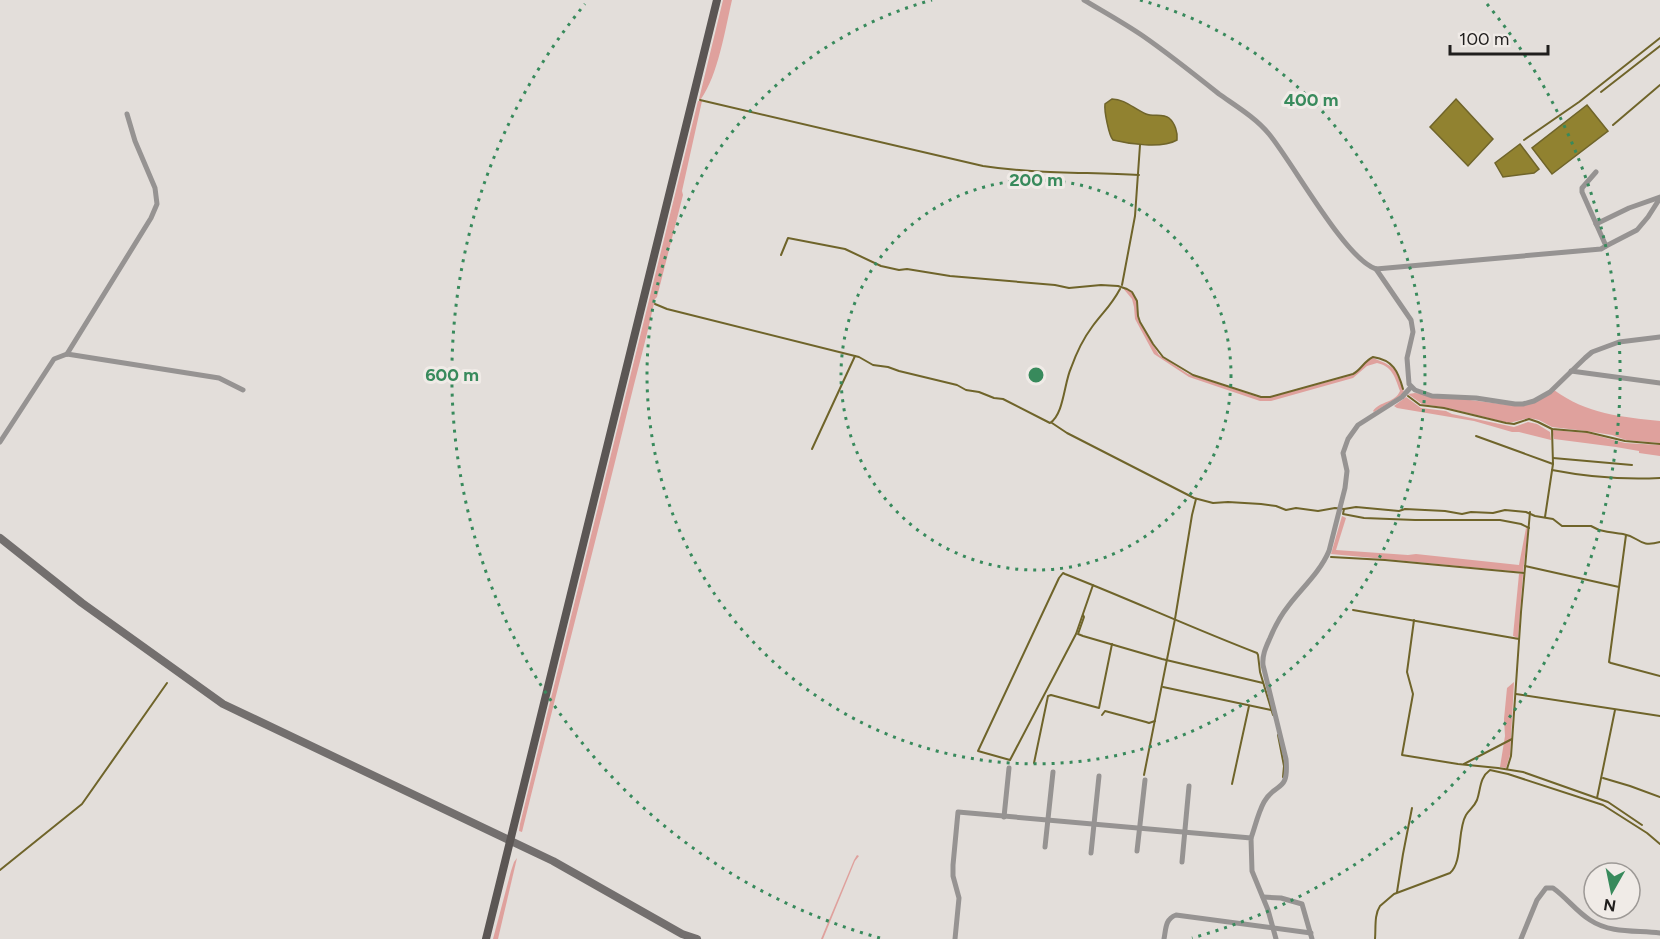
<svg xmlns="http://www.w3.org/2000/svg" width="1660" height="939" viewBox="0 0 1660 939" font-family="Figtree,sans-serif">
<style>
.green{fill:#dfa19d}
.water{fill:#918230;stroke:#6f642a;stroke-width:1.5}
.lines{fill:none;stroke-linecap:round;stroke-linejoin:round}
.stream{stroke:#6f642a;stroke-width:2}
.minor{stroke:#969392;stroke-width:5}
.secondary{stroke:#736f6e;stroke-width:8}
.primary{stroke:#5b5654;stroke-width:8}
.ring{fill:none;stroke:#388a5c;stroke-width:3;stroke-dasharray:3 6}
.centre{fill:#388a5c;stroke:#f0ebe7;stroke-width:3}
.ring-label{font-size:18px;text-anchor:middle;font-weight:bold;fill:#388a5c;stroke:#f0ebe7;stroke-width:6;stroke-linejoin:round;paint-order:stroke}
</style>
<rect width="100%" height="100%" fill="#e3deda"/>
<g class="green">
<path d="M723,0h9c-7,30 -14,75 -31,99h-2z"/>
<path d="M698,101h4l-20,90 1,4 -26,102 -2,2c-8,38 -19,76 -28,114 -34,140 -71,280 -105,419l-3,-1 1,-7z"/>
<path d="M1122,287c20,7 12,20 17,35l20,33 29,19 73,24h7l85,-23c8,-4 11,-14 20,-17l12,5 10,6 9,23 -1,2 -29,18 -1,-1c7,-10 22,-8 27,-20 -5,-14 -8,-25 -23,-28l-10,3 -14,12 -82,23h-11l-71,-24 -35,-23 -19,-35 -1,-12 -2,-8z"/>
<path d="M1554,390c33,24 67,27 106,31v22l-34,-3 -14,-5 -26,-4 -34,-4 -13,-7 -10,-2 -20,5 -61,-15 -26,-4 -14,-10 7,-1 102,13z"/>
<path d="M1406,397l15,11 25,3 6,3 62,13 14,-5 9,2 13,8 1,8 -32,-8h-7l-38,-11 -77,-13 -3,-2z"/>
<path d="M1552,430l35,3 38,10 35,2v11l-21,-3v-2l-23,-4 -62,-8z"/>
<path d="M1342,516l4,2 -10,32 72,5 8,-1 103,11 7,-37 2,1 -5,43 -192,-18z"/>
<path d="M1519,574h4l-5,64 -5,-2z"/>
<path d="M1514,682l-4,73 -4,13 -6,-1 5,-31 -1,-17 3,-31z"/>
<path d="M857,855l2,1 -4,5 -32,78h-2l33,-79z"/>
<path d="M517,858l-19,81h-5l18,-68 3,-9z"/>
</g>
<g class="water">
<path d="M1112,99c13,0 22,10 34,15 7,3 17,-1 23,4 6,5 9,15 8,22 -15,9 -48,4 -64,0 -4,-4 -9,-29 -8,-36z"/>
<path d="M1456,99l37,40 -25,27 -38,-39z"/>
<path d="M1587,105l21,26 -56,43 -20,-26z"/>
<path d="M1520,144l19,25 -5,4 -31,4 -8,-14z"/>
</g>
<g class="lines">
<g class="stream">
<path d="M1601,92l59,-46"/>
<path d="M700,100l283,66c52,8 104,6 156,9"/>
<path d="M1613,125l47,-40"/>
<path d="M1524,140l55,-38 81,-64"/>
<path d="M781,255l7,-17 57,11 36,17 18,4 8,-1 43,7 105,9 14,3 32,-3 17,1 9,3 5,3 5,9 1,15 2,6 13,22 10,13 30,18 68,22h9l83,-23c8,-4 11,-13 20,-17 20,3 25,14 30,32"/>
<path d="M1122,285l13,-69 5,-71"/>
<path d="M655,304l12,5 192,48 14,8 15,2 11,4 58,14 9,5 13,2 15,6 9,1 47,24c14,-9 14,-40 21,-55 5,-14 12,-29 21,-41 11,-15 19,-21 28,-38"/>
<path d="M1408,396l12,9 24,3 62,15 8,1 15,-5 9,3 14,7 35,3 38,9 35,3"/>
<path d="M1052,423l15,10 127,65 19,5 15,-1 33,2 15,2 10,4 10,-2 22,3 17,-3 9,1 12,-2 43,4 6,-2 40,2 17,3 9,-2 22,1 12,-3 21,2 9,4 18,3 9,7h29l8,4c8,2 17,3 24,4 18,3 15,14 37,8"/>
<path d="M1476,436l77,28"/>
<path d="M812,449l43,-93"/>
<path d="M1553,458l79,7"/>
<path d="M1552,470c36,7 72,10 108,8"/>
<path d="M1344,509l-1,5 21,4 51,2h85l21,4 8,4"/>
<path d="M1545,517l8,-53 -1,-35"/>
<path d="M1626,535l-17,127 2,1 49,13"/>
<path d="M1331,557l54,3 139,13"/>
<path d="M1525,566l94,21"/>
<path d="M1093,585l-17,49 -66,126 -32,-9 81,-173 4,-5 2,1c64,25 127,54 192,79l1,2 2,17 13,43"/>
<path d="M1353,610l166,29"/>
<path d="M1083,615l1,2 -6,17 5,2 79,23 101,24"/>
<path d="M1414,620l-7,52 6,22 -11,61 56,9 40,4 25,4 85,30 34,23"/>
<path d="M1163,687l108,23"/>
<path d="M1516,694l144,22"/>
<path d="M1102,715l3,-4 41,11 3,1 6,-2"/>
<path d="M1278,735l6,31 -1,11"/>
<path d="M1034,763l14,-67 3,-1 48,13 13,-64"/>
<path d="M1464,764l48,-25"/>
<path d="M1507,769l4,-13 10,-144 9,-100"/>
<path d="M1144,775l31,-156 17,-104 4,-16"/>
<path d="M1603,778l27,8 30,11"/>
<path d="M1232,784l17,-78"/>
<path d="M1597,798l18,-88"/>
<path d="M0,870l82,-66 85,-121"/>
<path d="M1397,892l6,-38 9,-46"/>
<path d="M1375,939c1,-11 -1,-24 5,-33l14,-12 56,-21c13,-11 7,-43 16,-58 4,-6 8,-8 11,-15 4,-11 2,-22 13,-30l18,4 95,31 44,28 13,11"/>
</g>
<g class="minor">
<path d="M1084,0c20,12 40,23 59,36 26,18 51,38 76,58 17,12 37,24 50,40 24,29 76,125 107,135l225,-20 5,-3 -24,-54v-4l14,-16"/>
<path d="M1596,224l33,-16 31,-11"/>
<path d="M1606,246l31,-16 11,-13 12,-19"/>
<path d="M1376,269l35,51 2,12 -6,26 2,26 6,6 17,6 44,2 39,6h8l11,-3 16,-9 35,-34 7,-6 27,-10 41,-5"/>
<path d="M67,354l84,-136 6,-14 -2,-16 -20,-47 -8,-27"/>
<path d="M1571,371l89,12"/>
<path d="M0,442l54,-83 13,-5 152,24 24,12"/>
<path d="M1004,817l5,-49"/>
<path d="M1251,838c4,-11 7,-25 13,-36 12,-21 25,-8 22,-43l-23,-94c-1,-10 3,-18 7,-27 5,-12 11,-23 19,-33 14,-18 31,-33 40,-54l16,-63 2,-17 -4,-18 5,-14 10,-14 44,-28 9,-10"/>
<path d="M1045,847l8,-75"/>
<path d="M1137,851l8,-71"/>
<path d="M1091,853l8,-77"/>
<path d="M1182,862l7,-76"/>
<path d="M1263,897l18,1 21,6 10,35"/>
<path d="M955,939l4,-41 -6,-22v-11l5,-53 293,26 1,33 16,39 8,29"/>
<path d="M1164,939c2,-10 1,-20 12,-24l135,18"/>
<path d="M1521,939l16,-39 9,-12h7c14,10 23,23 37,32 21,14 47,10 70,13"/>
</g>
<path class="secondary" d="M0,538l82,65 141,101 330,157 129,73 15,5"/>
<path class="primary" d="M486,939l231,-939"/>
</g>
<g class="ring">
<circle cx="1036" cy="375" r="195"/>
<path d="M1140 0A389 389 0 1 1 932 0"/>
<path d="M880 938A584 584 0 0 1 585 4M1487 4A584 584 0 0 1 1192 938"/>
</g>
<circle cx="1036" cy="375" r="9" class="centre"/>
<g class="ring-label">
<text x="1311" y="106">400 m</text>
<text x="1036" y="186">200 m</text>
<text x="452" y="381">600 m</text>
</g>
<g transform="translate(1612 891) rotate(189)"><circle r="28" fill="#f0ebe7" stroke="#9d9996" stroke-width="1.5"/>
<path d="M0-4.5L10 22L0 15L-10 22Z" fill="#388a5c"/>
<text y="-9" font-size="16" font-weight="bold" text-anchor="middle" fill="#201e1d">N</text>
</g>
<path d="M1450 45v9h98v-9" fill="none" stroke="#201e1d" stroke-width="3"/>
<text x="1459" y="45" font-size="18" fill="#201e1d" stroke="#f0ebe7" stroke-width="4.5" paint-order="stroke">100 m</text>
</svg>
